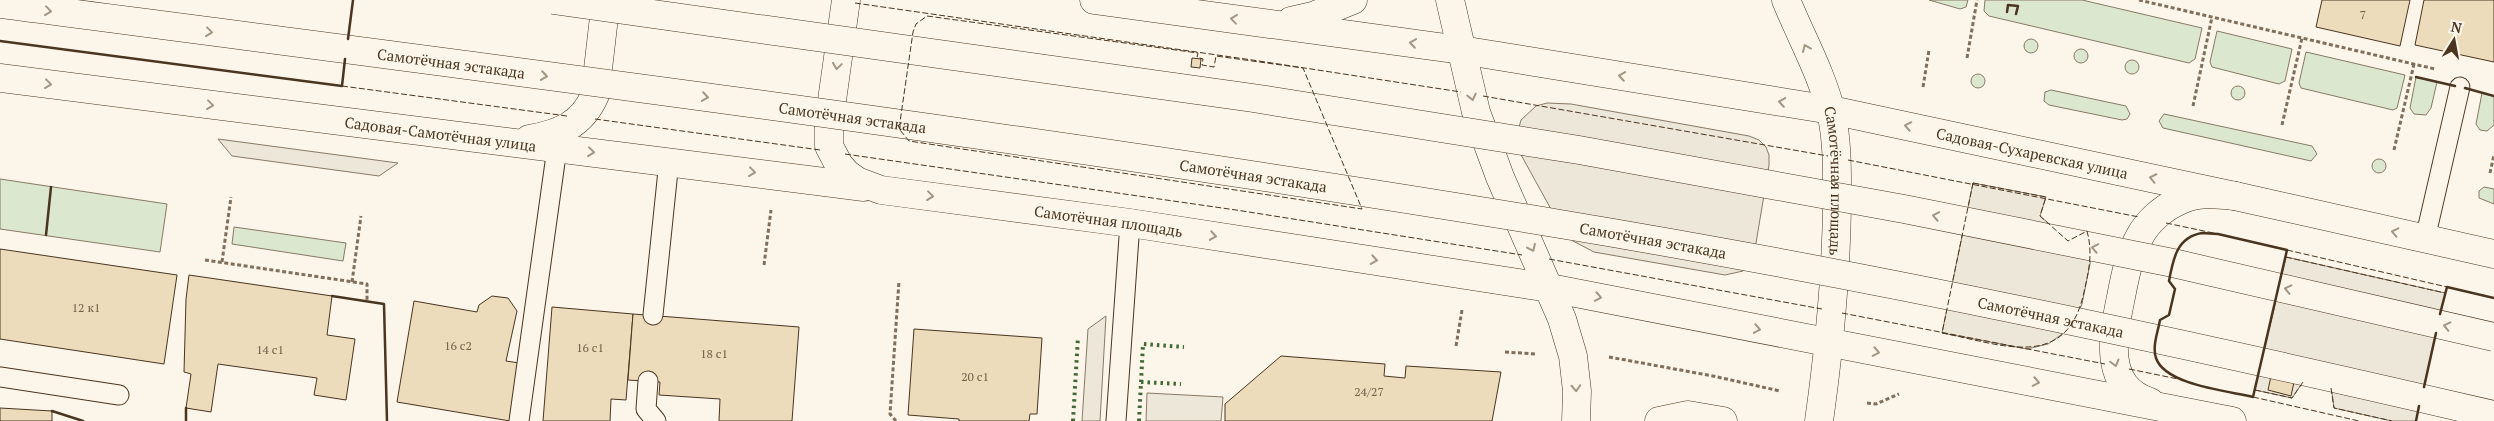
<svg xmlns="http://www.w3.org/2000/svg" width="2494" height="421" viewBox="0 0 2494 421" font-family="'PT Serif',serif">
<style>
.green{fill:#dce7d0;stroke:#887966}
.parking{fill:#ede7d9;stroke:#887966}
.building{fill:#ecdcbc;stroke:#4a3520}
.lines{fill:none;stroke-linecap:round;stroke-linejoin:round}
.service-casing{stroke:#4a3520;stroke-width:21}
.minor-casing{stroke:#4a3520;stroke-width:29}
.secondary-casing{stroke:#4a3520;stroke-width:29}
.path{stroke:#7f6f5c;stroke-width:3;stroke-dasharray:4 2.5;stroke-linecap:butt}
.service{stroke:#fbf6e9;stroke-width:19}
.minor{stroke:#fbf6e9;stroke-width:28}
.secondary{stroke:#fbf6e9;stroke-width:28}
.primary-bridge-casing{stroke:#4a3520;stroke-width:29;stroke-linecap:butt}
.primary-bridge{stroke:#fbf6e9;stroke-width:28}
.hedge{stroke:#436837;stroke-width:4;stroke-dasharray:2.5 4;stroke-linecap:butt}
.fence{stroke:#4a3520;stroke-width:1;stroke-dasharray:6 2.5;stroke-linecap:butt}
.wall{stroke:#4a3520;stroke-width:2.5}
.oneway{stroke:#a29684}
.labels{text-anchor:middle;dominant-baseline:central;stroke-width:4;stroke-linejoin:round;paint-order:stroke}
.number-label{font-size:12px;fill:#725f47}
.street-label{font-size:15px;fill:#4a3520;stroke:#fbf6e9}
</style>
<rect width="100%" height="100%" fill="#fbf6e9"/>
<g class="green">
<path d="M1929,0h39l-2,7 -6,2z"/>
<path d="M1985,0h97l120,28 -7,31 -6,4 -200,-47 -5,-5z"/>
<path d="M2217,31l75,18 -7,32 -6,3 -67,-17 -2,-5z"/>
<circle cx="2031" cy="46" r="7"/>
<circle cx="2081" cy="56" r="7"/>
<path d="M2306,52l99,23 -8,33 -4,2 -92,-22 -2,-5z"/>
<circle cx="2132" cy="67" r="7"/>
<circle cx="1978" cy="81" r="7"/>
<path d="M2416,77l21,5 -6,26 -5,7 -12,-1 -4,-6z"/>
<circle cx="2238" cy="93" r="7"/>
<path d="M2051,90l75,16 4,8 -3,5 -5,1 -73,-15 -5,-4 1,-9z"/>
<path d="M2482,93l12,3v29l-7,6 -7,-1 -4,-6z"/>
<path d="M2164,114l148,32 5,8 -6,7 -148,-33 -4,-7z"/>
<circle cx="2379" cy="166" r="7"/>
<path d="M0,179l167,25 -7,48 -160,-23z"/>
<path d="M2484,187l10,2v15l-15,-6v-7z"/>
<path d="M234,227l112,16 -3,18 -111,-17z"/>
</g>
<g class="parking">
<path d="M1547,103l24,1 178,32 10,4 7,7 3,8v10l-15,90 -4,9 -7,7 -18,4 -131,-23 -21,-11 -11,-12 -42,-76 -2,-22 3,-11 15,-14z"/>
<path d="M218,139l180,24 -19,13 -147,-20z"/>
<path d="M1973,183l73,14 -6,19 28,24 19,-9 4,22 -1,11 -8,40 -4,10 -13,18 -17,12 -21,5 -85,-16z"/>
<path d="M2286,257l159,36 -29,128h-24l-58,-13 -3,-23 -26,-6 -13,19 -37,-8z"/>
<path d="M1106,316l-6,105h-18l6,-92z"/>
<path d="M1147,393l76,4 -2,24h-75z"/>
</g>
<g class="building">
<path d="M2322,0h88l-10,46 -84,-19z"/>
<path d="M2424,0h70v62l-79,-17z"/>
<path d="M1192,58l9,1 -1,9 -9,-1z"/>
<path d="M0,249l177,26 -13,89 -164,-25z"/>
<path d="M189,275l143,21 -5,39 28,4 -9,61 -32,-5 3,-17 -99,-14 -7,48 -25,-4 5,-34 -7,-2 2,-73z"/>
<path d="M492,296l16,2 9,13 -11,50 13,2 -9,58 -113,-19 17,-101 63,11 2,-7z"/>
<path d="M552,307l81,7 -7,86 -15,-1 -1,22h-67z"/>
<path d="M633,314l166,13 -7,94h-73l1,-22 -61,-4 1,-13 -32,-2z"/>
<path d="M914,329l128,9 -5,76h-7l-1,7h-70v-2l-51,-4z"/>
<path d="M1281,356l104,8 -1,12 21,2 1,-12 95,6 -9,49h-267v-17z"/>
<path d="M2273,367l23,6 -5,23 -23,-6z"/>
<path d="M0,408l52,3v10h-52z"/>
</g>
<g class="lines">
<g class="service-casing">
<g id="service">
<path d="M2425,239l35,-152"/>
<path d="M653,315l16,-154"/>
<path d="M0,377l119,18"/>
<path d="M648,381l-2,28 10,12"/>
<path d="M519,421l38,-273"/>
<path d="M1116,421l14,-198"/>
</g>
</g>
<g class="minor-casing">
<path id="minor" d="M1659,421l29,-6 35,6"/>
</g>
<g class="secondary-casing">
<g id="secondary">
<path id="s1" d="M846,0l-17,122v24l10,19 8,9 10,7 24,9 249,33 420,65 682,133"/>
<path id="s2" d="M1094,0l367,50 370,60 404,86"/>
<path d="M1450,0l26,112 24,65 62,142 11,37 4,35 -1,30"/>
<path id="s3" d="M1786,0c15,37 36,74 45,112 7,31 6,63 6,94 -1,72 -8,144 -18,215"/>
<path d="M1291,21l22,-5 40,-16"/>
<path id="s4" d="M0,78l864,109"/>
<path d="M529,139c30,-5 53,-14 66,-44l11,-95"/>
<path d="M2150,402c-48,-16 -37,-66 -29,-105 4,-21 8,-42 19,-61 8,-15 23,-28 39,-35 17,-9 37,-7 56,-5l259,58"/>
</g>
</g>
<g class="path">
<path d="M2139,0l296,69"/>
<path d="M1967,58l10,-58"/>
<path d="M1923,87l6,-37"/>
<path d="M2193,106l19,-89"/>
<path d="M2282,125l20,-87"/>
<path d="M2394,150l20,-86"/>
<path d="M2490,173l4,-18"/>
<path d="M205,260l162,24v17"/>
<path d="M222,262l9,-65"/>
<path d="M764,265l7,-55"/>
<path d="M352,282l9,-66"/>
<path d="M1456,346l6,-36"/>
<path d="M1505,352l31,2"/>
<path d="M1609,357l104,19 67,15"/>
<path d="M1867,403l9,1 23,-10"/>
<path d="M896,421l-6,-7 9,-133"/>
</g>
<use href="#service" class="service"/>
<use href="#minor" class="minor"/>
<use href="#secondary" class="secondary"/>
<g class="primary-bridge-casing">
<g id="primary-bridge">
<path d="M553,0l700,98 326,52 325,59 269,54 321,74"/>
<path id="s5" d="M0,4c521,68 1042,134 1560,220 314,52 625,119 934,191"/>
</g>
</g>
<use href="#primary-bridge" class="primary-bridge"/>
<g class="hedge">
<path d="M1141,382l40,2"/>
<path d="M1073,421l5,-84"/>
<path d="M1139,421l4,-77 41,3"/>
</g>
<g class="fence">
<path d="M855,3l404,58 202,31"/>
<path d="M927,16l271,37 -1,4 6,2 -1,6 12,2 2,-11 87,12 59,141 -453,-68 -9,-11v-8l13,-90 3,-8z"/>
<path d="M342,86l225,30"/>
<path d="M1483,96l345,60"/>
<path d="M595,119l225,31"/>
<path d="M845,154l391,56 286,45"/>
<path d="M1848,160l291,57"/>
<path d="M1973,183l73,14 -6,19 28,25 19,-10c6,22 2,39 -3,61 -17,81 -84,52 -142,41z"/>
<path d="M2166,223l52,11"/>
<path d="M2287,250l160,37"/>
<path d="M2286,257l159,36"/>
<path d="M1549,259l273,50"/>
<path d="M1842,313l263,51"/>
<path d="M2129,369l54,11"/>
<path d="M2331,388l3,20 58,13"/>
<path d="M2255,390l37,8 11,-16"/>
<path d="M2253,397l106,24"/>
</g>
<g class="wall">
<path d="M2007,12l1,-7 10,1 -2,8"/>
<path d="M348,39l5,-39"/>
<path d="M0,41l342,45 3,-27"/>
<path d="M2416,77l39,9"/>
<path d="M2465,88l29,8"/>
<path d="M2202,233l16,1 69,16 -34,147c-25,-6 -88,-12 -97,-39 -4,-12 2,-26 4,-38l9,-5 6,-26 -6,-8c4,-22 8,-44 33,-48z"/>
<path d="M46,235l5,-48"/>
<path d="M332,296l52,8 3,117"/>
<path d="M2440,314l7,-27 47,11"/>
<path d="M2424,387l12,-54"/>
<path d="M52,411l31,10"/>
<path d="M186,421v-13"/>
<path d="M2416,421l3,-15"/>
</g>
</g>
<defs><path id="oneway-chevron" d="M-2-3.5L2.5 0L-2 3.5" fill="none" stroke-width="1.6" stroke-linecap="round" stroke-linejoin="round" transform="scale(1.25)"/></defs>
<g class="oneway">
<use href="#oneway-chevron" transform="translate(48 11) rotate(7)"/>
<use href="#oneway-chevron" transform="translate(1234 19) rotate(-173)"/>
<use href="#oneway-chevron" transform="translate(209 32) rotate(7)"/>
<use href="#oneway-chevron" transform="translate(1413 43) rotate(-172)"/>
<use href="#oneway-chevron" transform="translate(1806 48) rotate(-113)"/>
<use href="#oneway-chevron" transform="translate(837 66) rotate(98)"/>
<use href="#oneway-chevron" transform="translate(544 76) rotate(8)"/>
<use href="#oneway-chevron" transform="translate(1622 76) rotate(-171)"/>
<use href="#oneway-chevron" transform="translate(48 84) rotate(7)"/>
<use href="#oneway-chevron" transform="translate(705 97) rotate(8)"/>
<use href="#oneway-chevron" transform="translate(1472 97) rotate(77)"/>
<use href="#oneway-chevron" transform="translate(1782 102) rotate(-171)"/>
<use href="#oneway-chevron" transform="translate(210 105) rotate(7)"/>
<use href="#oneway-chevron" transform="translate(1908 126) rotate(-169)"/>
<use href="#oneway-chevron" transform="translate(591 152) rotate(6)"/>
<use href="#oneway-chevron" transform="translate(752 172) rotate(7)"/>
<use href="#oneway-chevron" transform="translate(2153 178) rotate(-168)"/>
<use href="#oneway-chevron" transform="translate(930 196) rotate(7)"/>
<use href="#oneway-chevron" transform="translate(1936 216) rotate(-169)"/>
<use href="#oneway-chevron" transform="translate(2395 232) rotate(-167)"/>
<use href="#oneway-chevron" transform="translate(1213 236) rotate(9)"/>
<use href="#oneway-chevron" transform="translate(1532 248) rotate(65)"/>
<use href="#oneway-chevron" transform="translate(2095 248) rotate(-169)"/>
<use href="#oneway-chevron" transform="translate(1374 260) rotate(9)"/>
<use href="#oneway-chevron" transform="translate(2288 289) rotate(-167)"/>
<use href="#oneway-chevron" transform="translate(1598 297) rotate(11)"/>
<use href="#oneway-chevron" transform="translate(2447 326) rotate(-167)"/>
<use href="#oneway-chevron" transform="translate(1757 329) rotate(11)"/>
<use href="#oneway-chevron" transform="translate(1876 352) rotate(11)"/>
<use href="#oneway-chevron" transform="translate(2115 363) rotate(75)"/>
<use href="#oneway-chevron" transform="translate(2036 382) rotate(11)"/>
<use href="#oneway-chevron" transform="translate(1576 388) rotate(87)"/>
</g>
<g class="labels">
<g class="number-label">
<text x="2363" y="14">7</text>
<text x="86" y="307">12 к1</text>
<text x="458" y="345">16 с2</text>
<text x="590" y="347">16 с1</text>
<text x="270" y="349">14 с1</text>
<text x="714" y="353">18 с1</text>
<text x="975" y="376">20 с1</text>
<text x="1369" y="391">24/27</text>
</g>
<g class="street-label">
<text stroke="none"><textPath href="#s5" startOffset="455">Самотёчная эстакада</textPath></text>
<text stroke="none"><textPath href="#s5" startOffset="860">Самотёчная эстакада</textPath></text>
<text stroke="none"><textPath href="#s4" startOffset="444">Садовая-Самотёчная улица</textPath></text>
<text stroke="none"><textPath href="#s2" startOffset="951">Садовая-Сухаревская улица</textPath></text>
<text stroke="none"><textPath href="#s5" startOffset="1265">Самотёчная эстакада</textPath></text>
<text stroke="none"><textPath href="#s3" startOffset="190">Самотёчная площадь</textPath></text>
<text stroke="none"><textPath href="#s1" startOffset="448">Самотёчная площадь</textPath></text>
<text stroke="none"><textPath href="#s5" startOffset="1670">Самотёчная эстакада</textPath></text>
<text stroke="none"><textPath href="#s5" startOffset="2075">Самотёчная эстакада</textPath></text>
</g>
</g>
<g transform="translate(2454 40) rotate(11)" stroke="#fbf6e9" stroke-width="4" paint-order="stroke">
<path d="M0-4L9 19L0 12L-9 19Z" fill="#4a3520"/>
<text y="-8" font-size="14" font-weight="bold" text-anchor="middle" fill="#4a3520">N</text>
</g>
</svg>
